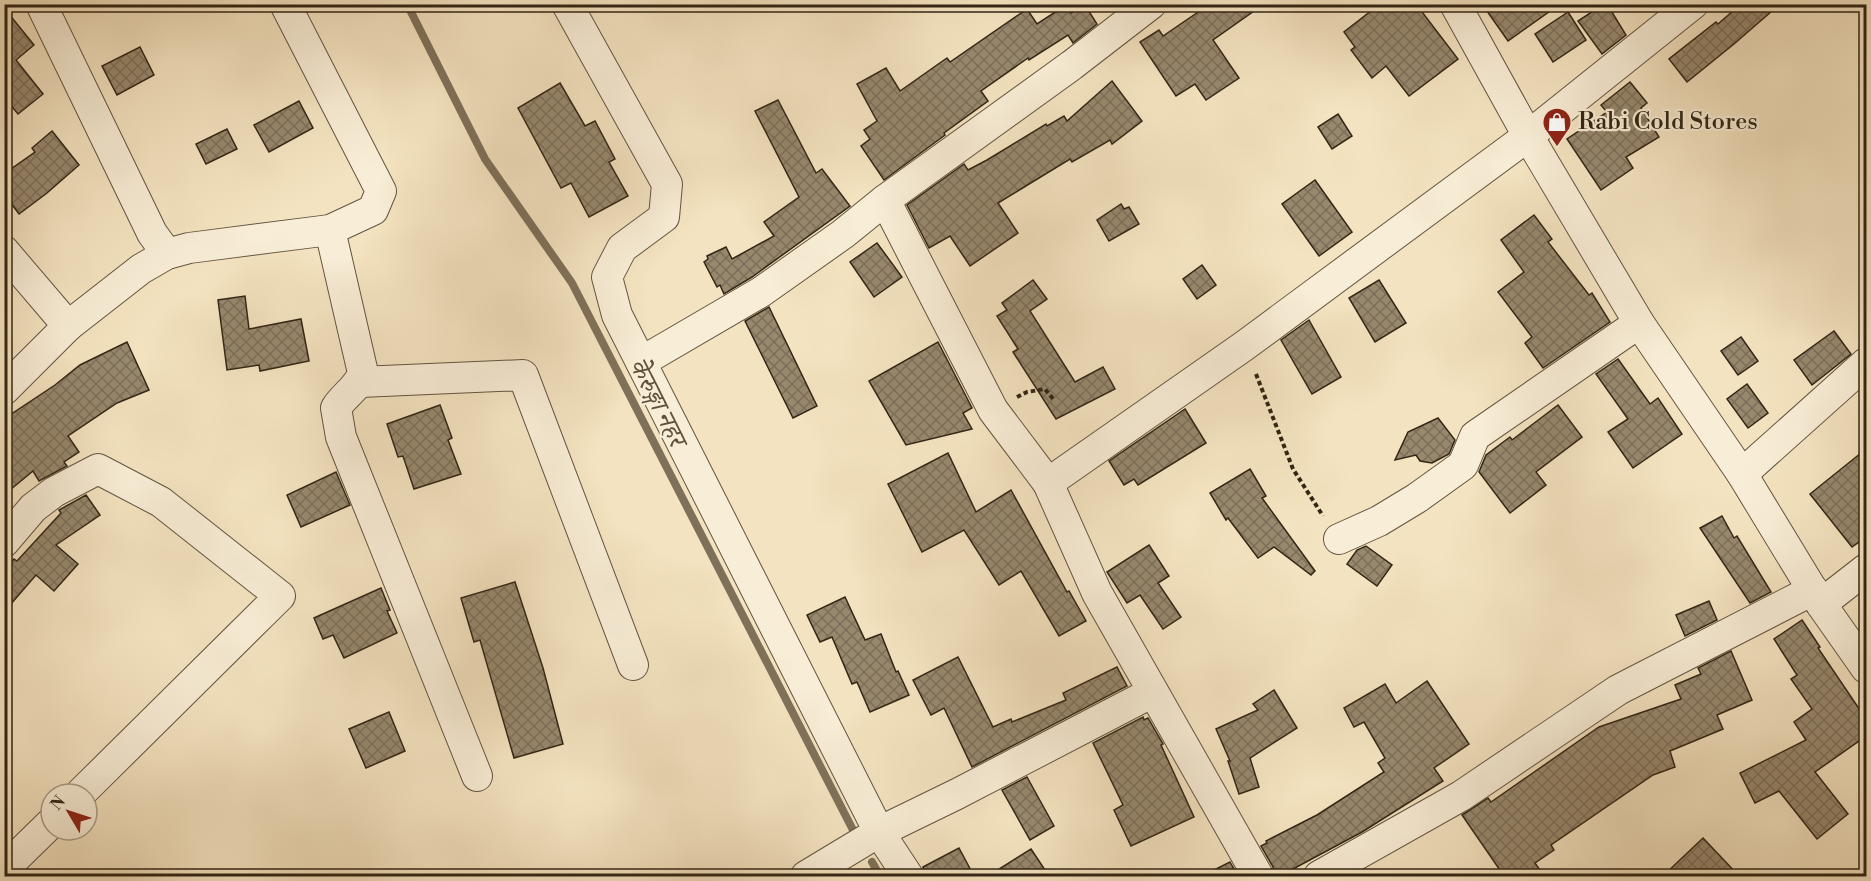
<svg xmlns="http://www.w3.org/2000/svg" width="1871" height="881" viewBox="0 0 1871 881" font-family="'Libre Bodoni','Noto Serif Devanagari',serif">
<style>
.lines{fill:none;stroke-linecap:round;stroke-linejoin:round}
.stream{stroke:#7f7159;stroke-width:8}
.building{fill:url(#building-cross-hatch);stroke:#322615;stroke-width:1.5}
.minor-casing{stroke:#625540;stroke-width:32}
.path{stroke:#322615;stroke-width:4;stroke-dasharray:4.5 3;stroke-linecap:butt}
.minor{stroke:#f8edd6;stroke-width:30}
.labels{text-anchor:middle;dominant-baseline:central;stroke-width:4.5;stroke-linejoin:round;paint-order:stroke}
.poi-label{font-size:24px;fill:#322615;stroke:#f8edd6;text-anchor:start}
.water-label{font-size:26px;font-style:italic;fill:#5f523d;stroke:#f8edd6}
</style>
<defs>
<pattern id="building-cross-hatch" width="8" height="8" patternUnits="userSpaceOnUse" patternTransform="scale(1.5)"><rect width="8" height="8" fill="#97886e"/><path d="M0 0l8 8M0 8l8-8" fill="none" stroke="#7c6f59"/></pattern>
</defs>
<rect width="100%" height="100%" fill="#f4e3c0"/>
<filter id="stains"><feTurbulence type="fractalNoise" baseFrequency=".00333" numOctaves="4"/><feColorMatrix values="0 0 0 0 .2 0 0 0 0 .09 0 0 0 0 .02 0 0 0 .5 -.17"/></filter>
<radialGradient id="worn" r=".72"><stop offset=".6" stop-color="#630" stop-opacity="0"/><stop offset="1" stop-color="#630" stop-opacity=".3"/></radialGradient>
<g class="lines">
<g class="stream">
<path d="M407,4l78,155 87,124 281,547"/>
<path d="M872,862l8,14"/>
</g>
</g>
<g class="building">
<path d="M1210,4h54l-51,36 26,38 -33,22 -11,-16 -19,12 -36,-54 19,-12 4,6z"/>
<path d="M1380,4h36l42,55 -49,37 -23,-30 -14,12 -21,-28 4,-3 -11,-15z"/>
<path d="M1482,4h78l-52,37z"/>
<path d="M1604,4h3l19,31 -24,19 -24,-33z"/>
<path d="M1741,4h39l-46,40 -47,38 -18,-23 47,-37 2,2z"/>
<path d="M1066,5l5,8 14,-8 12,19 -24,19 -5,-8 -39,25 -1,-2 -47,33 7,10 -44,32 1,2 -61,45 -23,-34 9,-7 -6,-9 13,-9 -20,-37 29,-16 14,23 47,-33 3,4 77,-53 10,15z"/>
<path d="M4,8l30,37 -18,15 27,34 -25,20 -14,-17z"/>
<path d="M1568,12l18,28 -33,22 -18,-28z"/>
<path d="M140,47l14,28 -37,20 -15,-29z"/>
<path d="M1112,81l30,40 -30,23 -2,-4 -38,22 -2,-3 -72,44 20,30 -48,33 -20,-30 -21,12 -22,-43 57,-41 4,6 19,-10 59,-36 1,2 17,-10 3,5z"/>
<path d="M1630,82l17,21 -6,5 18,29 -33,20 7,11 -32,22 -34,-51 40,-27 -6,-7z"/>
<path d="M560,83l25,43 10,-5 20,38 -6,3 19,34 -39,21 -18,-34 -10,5 -43,-80z"/>
<path d="M778,100l38,73 6,-4 28,37 -98,71 -28,17 -4,-9 -3,2 -13,-25 4,-3 -1,-3 19,-9 6,12 42,-23 -10,-14 35,-25 -44,-86z"/>
<path d="M299,101l14,27 -44,24 -15,-27z"/>
<path d="M1338,114l14,22 -20,13 -14,-22z"/>
<path d="M227,129l10,20 -31,15 -10,-20z"/>
<path d="M52,131l27,34 -32,28 -28,21 -15,-20v-20l31,-22 -3,-4z"/>
<path d="M1315,180l37,52 -33,24 -37,-52z"/>
<path d="M1121,204l3,5 5,-2 10,17 -30,17 -12,-21z"/>
<path d="M1534,215l18,24 -4,3 41,53 3,-2 18,29 -67,46 -18,-25 7,-6 -34,-45 26,-20 -23,-32z"/>
<path d="M877,243l25,34 -28,20 -24,-35z"/>
<path d="M1202,265l14,20 -19,14 -14,-20z"/>
<path d="M1033,280l14,19 -17,12 45,71 28,-15 12,22 -59,30 -43,-67 5,-3 -21,-33 10,-6 -5,-7z"/>
<path d="M1379,280l27,43 -31,19 -26,-44z"/>
<path d="M245,296l4,33 52,-10 8,42 -49,10 -1,-6 -32,5 -9,-70z"/>
<path d="M769,307l48,99 -24,12 -48,-97z"/>
<path d="M1309,320l32,57 -29,17 -31,-54z"/>
<path d="M1834,331l17,23 -39,31 -18,-25z"/>
<path d="M1741,337l17,24 -20,14 -17,-24z"/>
<path d="M127,342l22,48 -32,13 -49,33 11,16 -15,10 3,4 -28,15 -6,-10 -29,24v-76l51,-34 25,-20z"/>
<path d="M938,342l34,66 -9,5 9,16 -66,16 -37,-64z"/>
<path d="M1618,359l32,45 8,-6 24,36 -49,34 -25,-36 20,-13 -32,-45z"/>
<path d="M1747,384l21,29 -20,15 -21,-29z"/>
<path d="M440,405l12,33 -4,2 13,34 -47,15 -11,-33 -5,1 -11,-33z"/>
<path d="M1558,405l24,32 -46,35 10,13 -36,28 -31,-41 7,-17 24,-18 2,3z"/>
<path d="M1185,409l21,34 -68,42 -4,-6 -10,6 -15,-24z"/>
<path d="M1438,418l17,22 -6,14 -17,9 -12,-2 -4,-6 -21,5 13,-28z"/>
<path d="M1866,449v88l-14,10 -42,-53z"/>
<path d="M948,453l28,59 35,-22 56,102 2,-1 17,30 -27,15 -38,-65 -22,14 -35,-55 -42,22 -34,-68z"/>
<path d="M1250,469l16,27 -4,2 53,73 -4,4 -37,-28 -16,11 -30,-40 -2,2 -16,-27z"/>
<path d="M336,472l14,33 -49,22 -14,-32z"/>
<path d="M86,495l14,20 -44,30 22,19 -24,27 -18,-16 -32,37v-42l10,-11 3,2 44,-48 -2,-3z"/>
<path d="M1722,516l12,22 3,-2 34,56 -21,11 -50,-75z"/>
<path d="M1149,545l20,31 -11,7 23,34 -18,12 -23,-34 -13,8 -20,-31z"/>
<path d="M1366,546l26,19 -15,21 -30,-22 10,-14z"/>
<path d="M515,582l28,86 20,76 -49,14 -34,-118 -6,2 -13,-44z"/>
<path d="M381,588l9,22 -3,1 10,22 -53,25 -11,-23 -10,4 -9,-21z"/>
<path d="M845,597l20,43 16,-6 15,38 2,-1 11,24 -39,17 -13,-30 -5,2 -20,-47 -12,5 -13,-27z"/>
<path d="M1709,601l8,19 -32,16 -9,-21z"/>
<path d="M1802,620l18,27 -2,1 48,71v17l-51,36 33,42 -31,25 -38,-48 -24,12 -15,-30 66,-33 -12,-18 18,-13 -21,-30 6,-4 -23,-36z"/>
<path d="M1731,651l21,49 -35,15 6,14 -53,22 5,16 -22,8 -102,70 3,5 -19,13 9,13h-40l-42,-61 26,-17 3,4 108,-75 82,-28 -6,-14 26,-11 -3,-6z"/>
<path d="M958,657l35,70 18,-8 1,3 54,-22 -3,-7 54,-26 10,19 -155,81 -28,-59 -13,7 -18,-35z"/>
<path d="M1427,681l42,63 -35,24 9,13 -81,51 -82,44h-5l-2,-9 -12,-21 6,-3 -1,-2 51,-26 67,-43 -6,-9 7,-5 -21,-36 -10,5 -10,-19 41,-24 11,19z"/>
<path d="M1274,690l23,38 -47,30 9,29 -20,7 -11,-33h2l-14,-32 42,-19 -5,-6z"/>
<path d="M389,712l16,39 -39,17 -17,-39z"/>
<path d="M1143,717l1,3 4,-2 15,26 -2,1 33,72 -63,29 -17,-36 9,-5 -30,-62z"/>
<path d="M1027,777l27,49 -24,14 -28,-50z"/>
<path d="M1703,838l36,38h-76z"/>
<path d="M959,848l15,28h-49l-2,-9z"/>
<path d="M1031,849l18,27h-61z"/>
<path d="M1230,862l8,14h-36z"/>
</g>
<g class="lines">
<g class="minor-casing">
<g id="minor">
<path d="M41,4l111,229 15,21"/>
<path d="M567,4l100,180 -3,33 -42,31 -15,29 10,38 262,517 29,44"/>
<path d="M1151,4l-79,61 -187,135 108,210 55,73 196,-137 284,-210 165,-132"/>
<path d="M1455,4l73,132 111,187 103,151 79,130 45,64"/>
<path d="M330,230l33,143c-5,15 -19,22 -27,35l5,29 136,339"/>
<path d="M4,251l64,75"/>
<path d="M641,362l120,-70 82,-58 42,-34"/>
<path d="M360,382l163,-7 110,290"/>
<path d="M4,390l64,-64 73,-57 26,-15 22,-6 141,-18 43,-20 8,-19 -96,-187"/>
<path d="M1742,474l124,-111"/>
<path d="M1048,483l49,110 161,283"/>
<path d="M1339,539l40,-18 38,-23 46,-33 12,-29 164,-113"/>
<path d="M4,542l29,-34 21,-16 44,-23 63,33 119,94 -200,198"/>
<path d="M1821,604l45,-35"/>
<path d="M4,869l47,-46"/>
<path d="M806,876l73,-44 78,-38 196,-102"/>
<path d="M1319,876l142,-80 157,-106 195,-100"/>
</g>
</g>
<g class="path">
<path d="M1256,374l37,95 30,47"/>
<path d="M1017,397l10,-5 18,-3 9,11"/>
</g>
<use href="#minor" class="minor"/>
</g>
<defs>
<g id="shop-pin" transform="scale(1.5)"><path d="M0 17L-7.5 6A9.5 9.5 0 1 1 7.5 6Z" fill="#8f2418" stroke="#f8edd6"/><path d="M-5-2.5h2.3a2.7 3.5 0 0 1 5.4 0H5L5.5 6h-11ZM-1.5-2.5h3a1.5 2.3 0 0 0-3 0Z" fill="#fff"/></g>
</defs>
<g fill-rule="evenodd">
<use href="#shop-pin" x="1557" y="122"/>
</g>
<g class="labels">
<g class="poi-label">
<text x="1578" y="122">Rabi Cold Stores</text>
</g>
<g class="water-label">
<text transform="translate(657 402) rotate(63)">केेरुङ्गा नहर</text>
</g>
</g>
<rect width="1871" height="881" fill="none" stroke="#f4e3c0" stroke-width="24"/>
<rect x="6" y="6" width="1859" height="869" fill="none" stroke="#322615" stroke-width="3"/>
<rect x="12" y="12" width="1847" height="857" fill="none" stroke="#322615" stroke-width="1.5"/>
<g transform="translate(69 812) rotate(309)"><circle r="28" fill="#f8edd6" stroke="#a99d89" stroke-width="1.5"/>
<path d="M0-4.5L10 22L0 15L-10 22Z" fill="#8f2418"/>
<text y="-9" font-size="16" font-weight="bold" text-anchor="middle" fill="#322615">N</text>
</g>
<rect width="100%" height="100%" filter="url(#stains)"/>
<rect width="100%" height="100%" fill="url(#worn)"/>
</svg>
